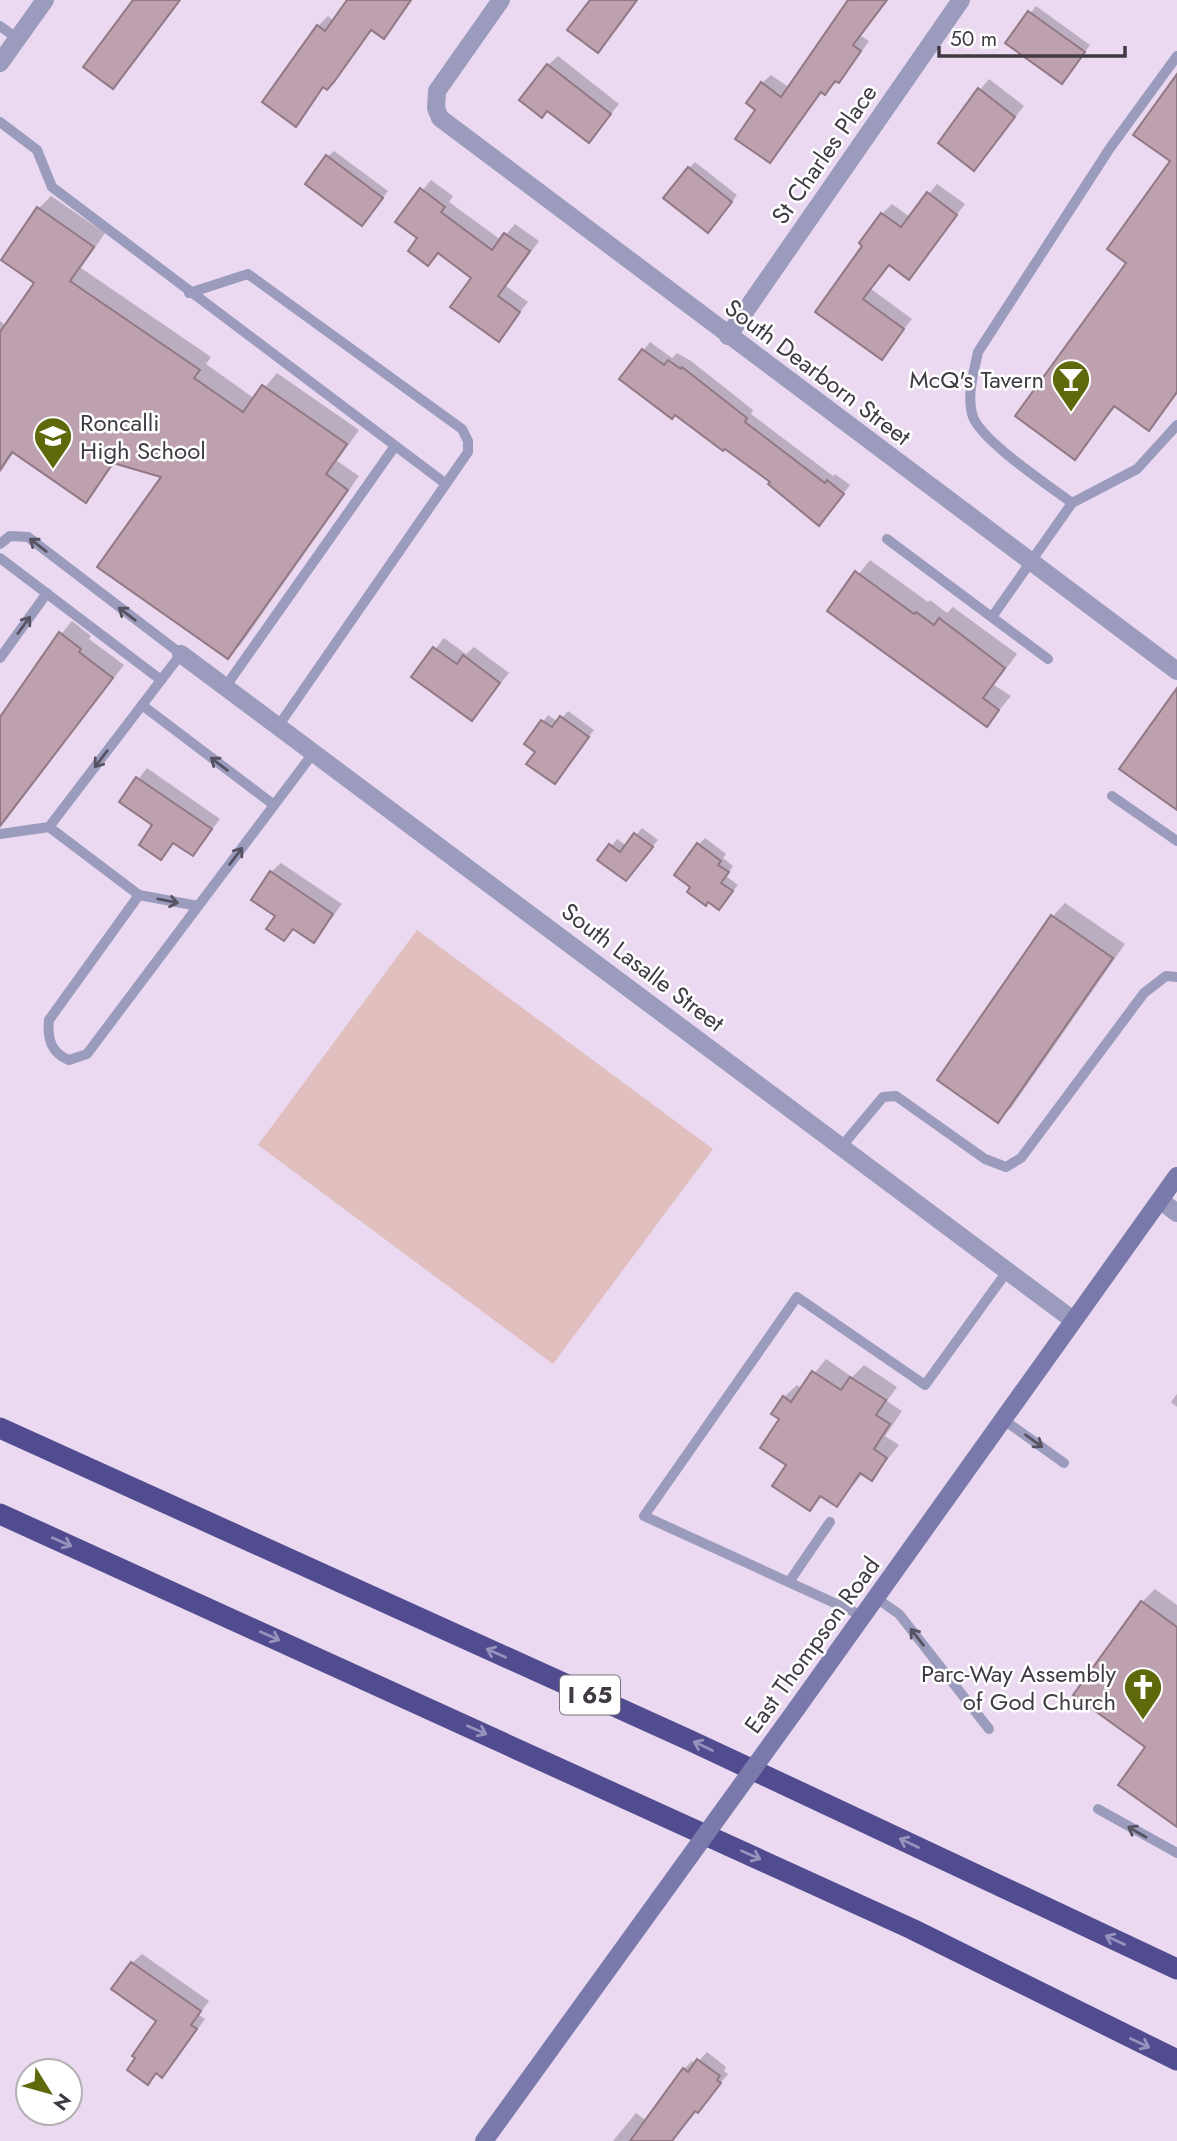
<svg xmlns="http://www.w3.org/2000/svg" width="1177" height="2141" viewBox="0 0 1177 2141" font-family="Jost,sans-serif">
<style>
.green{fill:#e0bfbe}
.shadow{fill:#0003}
.building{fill:#bda1ae;stroke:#927884;stroke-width:2}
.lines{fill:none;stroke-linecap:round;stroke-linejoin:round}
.service{stroke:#9b9bbd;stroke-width:10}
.minor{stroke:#9b9bbd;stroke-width:18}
.secondary{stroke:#7a79ab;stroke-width:18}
.motorway{stroke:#514b90;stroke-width:21}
.secondary-bridge{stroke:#7a79ab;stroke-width:18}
.oneway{stroke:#575262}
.oneway2{stroke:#9793bc}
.labels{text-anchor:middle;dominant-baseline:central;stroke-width:5;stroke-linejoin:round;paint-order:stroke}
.shield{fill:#fff;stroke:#79757b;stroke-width:2}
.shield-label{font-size:23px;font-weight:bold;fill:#403a43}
.street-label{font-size:24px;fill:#403a43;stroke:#fff}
.poi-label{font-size:24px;fill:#403a43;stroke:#fff;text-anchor:end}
</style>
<rect width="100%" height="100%" fill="#ead9f0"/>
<path class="green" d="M417,930l296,219 -160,215 -295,-219z"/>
<g class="shadow">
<path d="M349,0h63l-29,37 -11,-8 -35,49 -12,8 -29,38 -32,-22 54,-76 10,-10 6,5z"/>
<path d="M847,0h40l-26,36 8,5 -22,31 -22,21 -3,-2 -52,70 -12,-51 4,-27 9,-8 19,13 59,-86z"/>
<path d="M1036,6l54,39 -22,30 -60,-32z"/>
<path d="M558,56l61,48 -30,37 -41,-76z"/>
<path d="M1177,75v319l-28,35 -32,-24 -42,53 53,-195 45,-102z"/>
<path d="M989,79l35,27 -50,62 -11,-58z"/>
<path d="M334,151l54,40 -20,27 -41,-61z"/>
<path d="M695,162l42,33 -23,30 -25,-57z"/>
<path d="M431,180l22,16 -4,6 52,38 14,-16 24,17 -33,45 22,16 -30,38 -24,-62 -77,-57z"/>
<path d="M937,184l28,20 -56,74 -19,-14 -19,25 41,30 -31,39 -64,-46 48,-67 -4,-2 21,-29 10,-10 18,13z"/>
<path d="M51,196l54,37 -24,35 130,89 -5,7 49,35 22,-26 82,57 -22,31 22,15 -118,168 -13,13 -64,-181 -48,-14 -31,39 -71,-49 -14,21v-152l6,5 30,-44 2,-73z"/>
<path d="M650,342l22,16 5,-5 14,8 62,49 -2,4 82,62 2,-2 15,11 -23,31 -206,-137z"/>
<path d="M870,560l58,42 2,-2 17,13 6,-6 64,47 -23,31 17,11 -24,29 -158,-114z"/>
<path d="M72,621l19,15 -2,3 35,26 -119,153 -5,-4v-94l41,-61z"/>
<path d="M444,638l22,16 8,-7 35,26 -37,46 -59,-42z"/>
<path d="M568,711l26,19 -39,52 -18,-30 -11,-8 22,-29 10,7z"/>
<path d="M147,768l73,51 -27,35 -18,-12 -14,16 -6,-33 -34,-23z"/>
<path d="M642,828l16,12 -26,33 -32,-13 17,-21 10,7z"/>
<path d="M705,838l21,16 -3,4 10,8 -7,10 12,9 -19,23 -27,-21 7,-43z"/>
<path d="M281,863l61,41 -28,37 -19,-13 -11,11 -7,-23 -6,-44z"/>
<path d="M1065,903l60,41 -114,164 -13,13 -59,-41 114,-164z"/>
<path d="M826,1359l26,18 12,-12 33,22 -10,14 15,10 -17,25 14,9 -27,34 -9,-6 -26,32 -14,-9 -13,13 -22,-44 -7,-47 3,-21 13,-12 5,4z"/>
<path d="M1177,1394v13l-6,-5z"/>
<path d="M1155,1589l22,16v220l-29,-79 -6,-144z"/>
<path d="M142,1954l67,47 -10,14 6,4 -34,47 -9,10 -5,-4 -10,10 11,-62 -26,-57z"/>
<path d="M707,2052l19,15 -2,4 4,3 -56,67h-59l23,-28 11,8 37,-52 8,-8 4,3z"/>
</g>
<g class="building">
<path d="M133,0h47l-67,89 -30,-22z"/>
<path d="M347,0h64l-27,39 -13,-9 -37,52 -7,8 -4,-3 -27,40 -34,-25 55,-77 8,6z"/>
<path d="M590,0h47l-39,53 -31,-23z"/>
<path d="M848,0h39l-34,45 8,6 -22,32 -4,-2 -10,14 -4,-3 -51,71 -35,-24 20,-29 -9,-7 15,-21 20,15z"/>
<path d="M1028,11l57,41 -23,32 -57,-41z"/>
<path d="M547,64l64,50 -22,29 -42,-32 -5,7 -23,-18z"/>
<path d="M1177,74v318l-28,39 -35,-25 -39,54 -60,-44 111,-153 -19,-14 63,-88 -37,-26z"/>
<path d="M978,88l37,29 -41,54 -36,-28z"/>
<path d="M326,155l57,43 -21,28 -57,-42z"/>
<path d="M688,167l44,35 -24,31 -45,-35z"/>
<path d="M420,188l25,19 -4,5 51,38 12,-17 26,18 -32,45 22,16 -21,30 -49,-35 21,-29 -33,-25 -10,13 -20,-15 9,-13 -22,-16z"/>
<path d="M927,192l30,23 -48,65 -20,-15 -26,34 41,30 -22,31 -67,-48 47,-66 -3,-3 22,-30 20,14z"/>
<path d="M37,207l57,40 -24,34 130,89 -6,8 49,34 19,-27 85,59 -21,30 22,16 -120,169 -131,-92 64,-90 -48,-14 -27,40 -74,-51 -12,18v-138l34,-49 -33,-23z"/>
<path d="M642,349l22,16 4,-5 13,9 1,-2 65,51 -2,4 80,61 2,-3 17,14 -25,32 -51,-42 2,-2 -45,-33 -2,2 -48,-36 -3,4 -53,-40z"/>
<path d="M855,571l59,43 2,-2 18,13 5,-7 66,50 -22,30 16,12 -12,17 -160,-116z"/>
<path d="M59,632l22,17 -2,3 34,26 -113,148v-109z"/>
<path d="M433,647l24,17 6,-9 37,28 -28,38 -61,-44z"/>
<path d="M1177,688v122l-58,-41z"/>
<path d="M560,716l29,21 -34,47 -29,-20 9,-12 -11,-8 17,-24 11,7z"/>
<path d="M136,777l76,52 -19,27 -20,-13 -12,17 -22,-15 13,-20 -33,-23z"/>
<path d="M634,833l19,14 -27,34 -29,-21 12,-16 11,8z"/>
<path d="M697,843l24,18 -3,4 11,7 -8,11 12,8 -14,19 -11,-8 -2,4 -19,-14 3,-5 -16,-12z"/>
<path d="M270,871l63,43 -19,29 -21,-14 -9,12 -18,-12 9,-13 -24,-16z"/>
<path d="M1051,915l62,43 -115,165 -61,-43z"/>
<path d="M812,1371l29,19 9,-13 36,23 -10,15 14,9 -16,25 13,9 -15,23 -12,-8 -23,34 -17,-11 -10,15 -38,-25 14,-21 -26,-17 19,-29 -8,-5 12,-18 8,6z"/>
<path d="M1141,1601l36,26v200l-59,-42 27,-38 -72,-52z"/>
<path d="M131,1962l70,49 -10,14 6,4 -35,49 -6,-5 -8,12 -21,-15 8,-12 -3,-2 24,-35 -45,-32z"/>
<path d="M697,2059l23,17 -3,4 4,3 -23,30 -3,-2 -23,30h-42l53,-73 5,4z"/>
</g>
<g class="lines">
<g class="service">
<path d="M0,26l18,13"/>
<path d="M0,122l37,28 15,37 394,297"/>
<path d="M189,293l59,-19 214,155 6,12v11l-189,273"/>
<path d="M1072,503c-24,-18 -89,-61 -99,-86 -7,-20 1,-45 5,-65l132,-204 67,-92"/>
<path d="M887,539l161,120"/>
<path d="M0,544l10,-8 18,1 153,117 -132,173 90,68 59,11"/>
<path d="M0,558l161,122"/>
<path d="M992,617l80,-114 65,-34 40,-44"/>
<path d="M0,658l47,-65"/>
<path d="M226,686l169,-240"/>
<path d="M142,705l132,100"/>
<path d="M1112,796l65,45"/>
<path d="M0,834l49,-7"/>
<path d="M139,895l-90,125c-2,18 2,33 20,40l18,-6 227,-302"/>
<path d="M842,1146l41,-49 13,-1 89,63 21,8 15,-9 123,-165 22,-17 11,1"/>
<path d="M1004,1420l60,43"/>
<path d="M789,1582l41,-60"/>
<path d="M876,1598l23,16 90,115"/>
<path d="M863,1616l-219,-100 153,-219 128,88 83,-115"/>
<path d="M1098,1809l79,44"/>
</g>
<g class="minor">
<path d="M501,0l-64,91 -1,17 4,10 737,553"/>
<path d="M0,63l45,-63"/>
<path d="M728,336l233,-336"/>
<path d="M181,654l892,666"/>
<path d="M1160,1200l17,13"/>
</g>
<g class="secondary">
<path d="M797,1708l380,-532"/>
<path d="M484,2141l175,-242"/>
</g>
<g class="motorway">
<path d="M0,1428l689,312 488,229"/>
<path d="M0,1514l912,415 265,131"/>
</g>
<path class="secondary-bridge" d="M659,1899l138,-191"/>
</g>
<defs><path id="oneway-shaft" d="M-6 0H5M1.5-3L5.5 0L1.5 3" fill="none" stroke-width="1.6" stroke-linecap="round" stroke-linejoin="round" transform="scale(1.75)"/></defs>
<g class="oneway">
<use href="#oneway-shaft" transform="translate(38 545) rotate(-142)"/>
<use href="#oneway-shaft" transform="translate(127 614) rotate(-143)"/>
<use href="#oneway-shaft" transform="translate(24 625) rotate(-54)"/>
<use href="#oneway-shaft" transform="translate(101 759) rotate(127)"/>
<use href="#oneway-shaft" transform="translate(219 764) rotate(-143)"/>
<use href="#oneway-shaft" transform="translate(236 856) rotate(-53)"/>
<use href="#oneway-shaft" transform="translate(168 901) rotate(11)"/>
<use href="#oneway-shaft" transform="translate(1034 1441) rotate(36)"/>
<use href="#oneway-shaft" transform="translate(917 1637) rotate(-128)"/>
<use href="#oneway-shaft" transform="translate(1137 1832) rotate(-150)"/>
</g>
<g class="oneway2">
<use href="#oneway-shaft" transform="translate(62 1542) rotate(24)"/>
<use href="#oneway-shaft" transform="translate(270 1636) rotate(24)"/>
<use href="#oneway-shaft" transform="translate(496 1653) rotate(-156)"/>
<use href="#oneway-shaft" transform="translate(477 1730) rotate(24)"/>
<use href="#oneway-shaft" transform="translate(703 1746) rotate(-155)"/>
<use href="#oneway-shaft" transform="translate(909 1843) rotate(-155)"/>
<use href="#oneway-shaft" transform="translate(751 1855) rotate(24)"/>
<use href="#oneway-shaft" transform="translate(1115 1940) rotate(-155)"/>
<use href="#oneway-shaft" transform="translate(1140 2043) rotate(25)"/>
</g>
<defs>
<g id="bar-pin" transform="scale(2.0125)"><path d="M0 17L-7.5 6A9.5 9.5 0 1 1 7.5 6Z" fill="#5f680b" stroke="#fff"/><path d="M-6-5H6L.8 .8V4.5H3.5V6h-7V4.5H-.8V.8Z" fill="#fff"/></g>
<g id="school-pin" transform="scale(2.0125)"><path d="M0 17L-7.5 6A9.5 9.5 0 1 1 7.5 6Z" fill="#5f680b" stroke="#fff"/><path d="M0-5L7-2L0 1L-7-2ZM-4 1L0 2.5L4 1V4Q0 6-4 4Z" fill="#fff"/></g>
<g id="church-pin" transform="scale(2.0125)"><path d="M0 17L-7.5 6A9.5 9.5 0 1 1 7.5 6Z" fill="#5f680b" stroke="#fff"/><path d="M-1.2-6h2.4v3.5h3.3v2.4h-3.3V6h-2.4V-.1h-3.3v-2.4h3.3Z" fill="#fff"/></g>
</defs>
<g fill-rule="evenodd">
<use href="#bar-pin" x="1071" y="379"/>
<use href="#school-pin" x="53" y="436"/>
<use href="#church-pin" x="1143" y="1687"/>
</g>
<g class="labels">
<rect class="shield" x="560" y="1675.5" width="60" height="39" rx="5"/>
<g class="shield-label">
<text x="590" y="1695">I 65</text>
</g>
<g class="street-label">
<text transform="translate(824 154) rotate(-55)">St Charles Place</text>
<text transform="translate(818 372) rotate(37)">South Dearborn Street</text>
<text transform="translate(643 967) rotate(37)">South Lasalle Street</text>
<text transform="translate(812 1645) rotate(-54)">East Thompson Road</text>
</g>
<g class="poi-label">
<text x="1044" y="379">McQ's Tavern</text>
<text x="80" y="422" text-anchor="start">Roncalli<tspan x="80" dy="28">High School</tspan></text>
<text x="1116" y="1673">Parc-Way Assembly<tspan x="1116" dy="28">of God Church</tspan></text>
</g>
</g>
<g transform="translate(49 2092) rotate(127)"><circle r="33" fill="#ffffff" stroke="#b3b0b4" stroke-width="2"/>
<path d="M0-5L12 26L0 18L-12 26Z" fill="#5f680b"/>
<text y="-10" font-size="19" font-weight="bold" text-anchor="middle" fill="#403a43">N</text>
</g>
<path d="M939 46v10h186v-10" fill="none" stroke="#403a43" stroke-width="3.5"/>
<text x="950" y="46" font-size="21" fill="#403a43" stroke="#ffffff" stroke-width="5" paint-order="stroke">50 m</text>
</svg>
